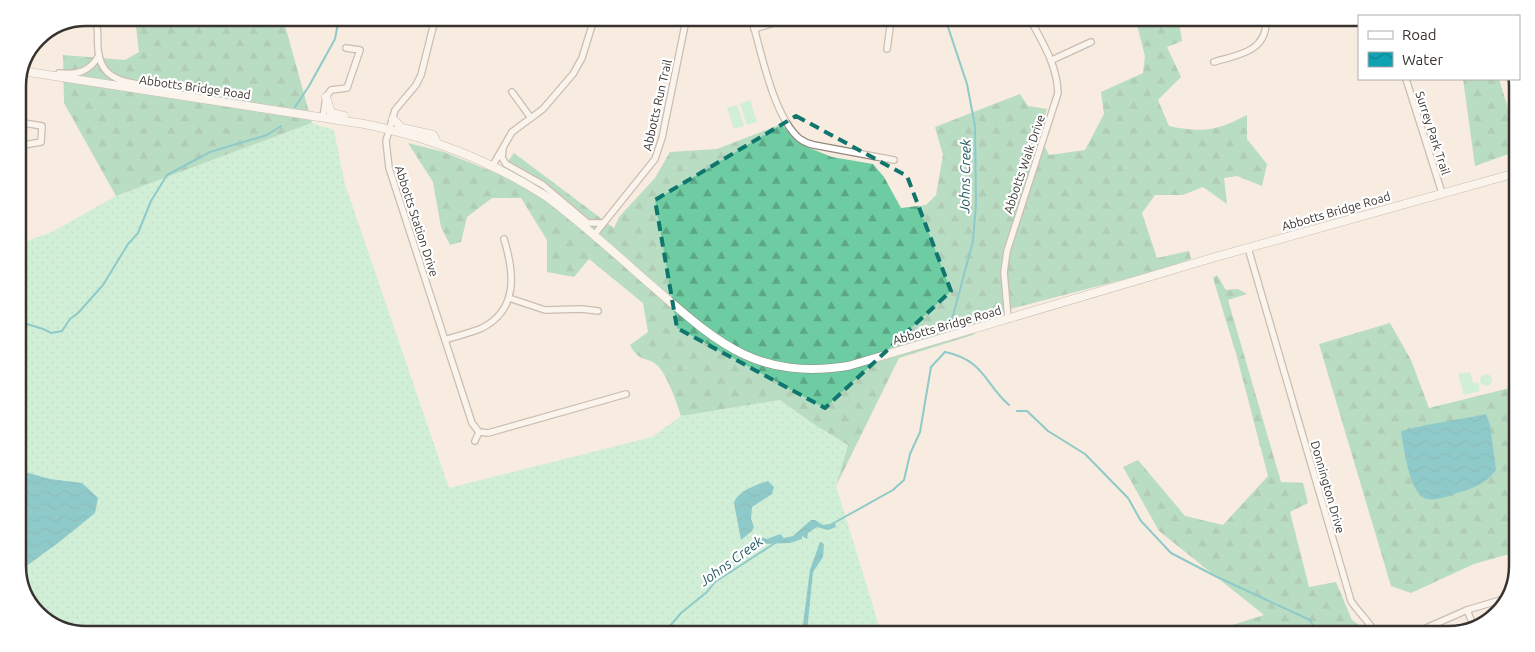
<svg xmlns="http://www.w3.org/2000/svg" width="1535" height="652" viewBox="0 0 1535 652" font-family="Ubuntu,sans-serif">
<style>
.grass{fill:url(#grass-dots)}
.forest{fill:url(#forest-firs)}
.park{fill:#a1f3cc}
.water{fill:url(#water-waves)}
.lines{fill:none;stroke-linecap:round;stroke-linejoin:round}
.stream{stroke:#0ea2b2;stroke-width:2}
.minor-casing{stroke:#93877d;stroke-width:8}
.secondary-casing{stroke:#93877d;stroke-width:9}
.minor{stroke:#fff;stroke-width:5.5}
.secondary{stroke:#fff;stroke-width:8}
.marked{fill:none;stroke:#0f766e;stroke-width:4;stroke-dasharray:10 6;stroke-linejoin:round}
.labels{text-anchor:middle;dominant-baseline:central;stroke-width:4.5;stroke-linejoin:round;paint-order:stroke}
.street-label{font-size:12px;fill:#38332f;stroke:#fff}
.water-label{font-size:14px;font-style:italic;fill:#275b62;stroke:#fff}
.rim{fill:none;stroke:#38332f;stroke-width:2.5}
</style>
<defs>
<pattern id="grass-dots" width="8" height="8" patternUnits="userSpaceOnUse" patternTransform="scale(1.25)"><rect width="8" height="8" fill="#a1f3cc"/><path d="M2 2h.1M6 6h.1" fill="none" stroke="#8bd1b0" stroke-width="1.8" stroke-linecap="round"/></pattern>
<pattern id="forest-firs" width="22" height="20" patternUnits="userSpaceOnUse" patternTransform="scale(1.25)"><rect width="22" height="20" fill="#6ecca2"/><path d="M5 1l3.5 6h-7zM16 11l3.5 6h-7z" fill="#5ba684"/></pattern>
<pattern id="water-waves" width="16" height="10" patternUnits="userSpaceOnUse" patternTransform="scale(1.25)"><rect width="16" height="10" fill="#0ea2b2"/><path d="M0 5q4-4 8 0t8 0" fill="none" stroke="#0f8591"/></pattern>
</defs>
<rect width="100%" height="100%" fill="#f8ebdf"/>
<path class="grass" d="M312,123l22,7 11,54 104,304 203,-51 29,-21 99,-16 32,23 36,22 -12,41 45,146 -821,-3 -28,-22 -14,-36v-327l34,-12 64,-36z"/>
<g class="forest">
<path d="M135,18h148l29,105 -196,73 -52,-93 -1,-48 62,5 14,-8z"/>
<path d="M1136,21l43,1 3,19 -15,6 14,30 -23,23 11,26c34,7 47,5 78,-11v24l20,25 -5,22 -25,-10 -13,2 3,26 -24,-17 -20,8h-28l-13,18 15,45 32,-7 2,8 -31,11 -165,43 -22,22 -74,23 -63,128 12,-41 -36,-22 -32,-23 -99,16c-4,-13 -14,-41 -23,-50 -11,-11 -17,-1 -28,-21l18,-13 -5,-29 -54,-44 -15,18 -27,-5v-32l-26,-42h-29l-25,19 -6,25 -11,3 -9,-18 -8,-45 -25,-39 36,9 54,22 16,-21 100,75 5,-11 36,-39 15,-26 47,-3 64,-25 21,21 30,12 41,7 11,13 17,31 25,-3 10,-10 7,-40 -8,-28 85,-33 8,12 19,3 -8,25 10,21 36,-5 19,-36 -3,-22 42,-19 2,-17z"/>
<path d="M1463,79h36l18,59v13l-42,15z"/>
<path d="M1217,275l9,15 12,-1 9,5 -19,6 53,182 22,1 5,20 -18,9 19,75 27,-5 16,38 17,12 -2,2h-163l60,-19 -105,-84 -36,-64 15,-7 47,56 38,9 45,-49 -31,-119 -24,-79z"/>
<path d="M1390,323l21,37 18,48 85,-21 -1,166 -39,11 -63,29 -20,-7 -72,-242z"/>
</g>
<g class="park">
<path d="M750,100l7,22 -10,3 -7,-21z"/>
<path d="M737,105l7,21 -10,3 -7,-21z"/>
<path d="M1470,372l3,11 5,-1 2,9 -16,4 -6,-21z"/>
<circle cx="1486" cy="380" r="6"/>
</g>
<g class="water">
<path d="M1486,414l4,11 6,45c-10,14 -22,18 -39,23 -8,3 -21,8 -30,6 -18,-4 -23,-52 -26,-67 5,-5 70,-14 85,-18z"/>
<path d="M18,470l32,9 32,4 16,15 -3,15 -37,30 -40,29z"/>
<path d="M768,481l6,6 -2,7 -20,13 -1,12 3,8 -2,4 -11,9 -7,-37c4,-12 22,-18 34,-22z"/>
<path d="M811,520h4l8,5 12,-2 1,4 -8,3 -11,-3 -9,6 -1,6 -5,-3v3l-12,4 -32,1v-8l9,3 13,-5 4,4 9,-2z"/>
<path d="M820,542l4,2 -1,13 -10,15 -6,59 -5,1 8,-62z"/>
</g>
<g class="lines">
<g class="stream">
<path d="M295,107l14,-21 26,-47 4,-21"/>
<path d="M18,321c11,5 22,5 33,12l11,-2 8,-12 8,-6 25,-28 25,-41 10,-11 13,-32 16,-26 43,-23 57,-17 14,-9"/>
<path d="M942,330l9,-7 22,-82 3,-37 -1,-78 -8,-42 -21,-63"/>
<path d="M945,352c39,8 40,32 64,53"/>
<path d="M1017,411h10l21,20 37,23 43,44 13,23 30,32 46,24 93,43 8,14"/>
<path d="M832,524l61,-34 11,-10 6,-26 10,-22 11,-65 14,-15"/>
<path d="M665,632l16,-19 26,-21 8,-10 60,-39"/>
</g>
<g class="minor-casing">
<g id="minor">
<path d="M95,18c5,13 1,25 4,38 7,33 45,25 71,35"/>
<path d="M435,19l-14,56 -5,10 -21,25 -9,31 3,27 83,255 7,9 9,1 138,-39"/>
<path d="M752,20c9,32 22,98 48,119 4,3 9,5 14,6l80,15"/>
<path d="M754,29l29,-9"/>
<path d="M887,49l4,-29"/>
<path d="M1052,60l39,-18"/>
<path d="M1214,62c23,-7 52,-10 52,-40"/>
<path d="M59,73c18,2 31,-1 40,-18"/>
<path d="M1406,79l36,114"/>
<path d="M512,92l19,26"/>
<path d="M323,117l3,-20 5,-7 16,-2 13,-38 -14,-2"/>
<path d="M18,122l24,4 -1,16 -23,4"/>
<path d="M503,149l-1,9 4,6 37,21 45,38h15"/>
<path d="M493,165l19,-33 31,-23 30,-35 9,-16 12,-39"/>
<path d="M594,235l61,-76 7,-21 24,-118"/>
<path d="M1248,248l103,353c7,11 17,19 23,30l43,1 50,-22 40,-12"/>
<path d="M509,298l36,12 37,-1 16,2"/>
<path d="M1008,319l-4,-47 3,-21 51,-158c-1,-27 -14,-48 -27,-72"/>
<path d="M445,340c12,-4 25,-7 37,-12 37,-19 32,-56 22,-89"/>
<path d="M475,441l4,-9"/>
<path d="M1467,610l7,17"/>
</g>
</g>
<g class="secondary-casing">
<g id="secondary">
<path d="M22,71l342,53c66,13 126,36 183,73 36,27 70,58 104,88 66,57 104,95 197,81l371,-110 297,-83"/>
<path d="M326,97l5,16 13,3"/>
<path d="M393,119l9,9 31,7 4,8"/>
</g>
</g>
<use href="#minor" class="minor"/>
<use href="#secondary" class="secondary"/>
</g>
<path d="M0 0H1535V652H0ZM796,116l111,60 44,115 -126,117 -148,-80 -22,-128z" fill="#f8ebdf" fill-opacity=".55" fill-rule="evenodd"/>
<path class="marked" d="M796,116l111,60 44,115 -126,117 -148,-80 -22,-128z"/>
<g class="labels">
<g class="street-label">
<text transform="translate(195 87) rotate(8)">Abbotts Bridge Road</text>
<text transform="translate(657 105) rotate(-77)">Abbotts Run Trail</text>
<text transform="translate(1433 133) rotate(72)">Surrey Park Trail</text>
<text transform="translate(1024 164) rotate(-71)">Abbotts Walk Drive</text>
<text transform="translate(1336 211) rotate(-16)">Abbotts Bridge Road</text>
<text transform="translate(417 221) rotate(72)">Abbotts Station Drive</text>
<text transform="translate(947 325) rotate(-16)">Abbotts Bridge Road</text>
<text transform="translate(1328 487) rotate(74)">Donnington Drive</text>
</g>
<g class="water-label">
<text transform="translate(965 176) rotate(-89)">Johns Creek</text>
<text transform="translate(731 561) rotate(-36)">Johns Creek</text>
</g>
</g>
<path d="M0 0H1535V652H0ZM86 26H1449A60 60 0 0 1 1509 86V566A60 60 0 0 1 1449 626H86A60 60 0 0 1 26 566V86A60 60 0 0 1 86 26Z" fill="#fff" fill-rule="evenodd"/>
<path class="rim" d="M86 26H1449A60 60 0 0 1 1509 86V566A60 60 0 0 1 1449 626H86A60 60 0 0 1 26 566V86A60 60 0 0 1 86 26Z"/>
<rect x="1358" y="15" width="162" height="65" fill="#ffffff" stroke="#afadac"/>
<rect x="1368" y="31" width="25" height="8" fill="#ffffff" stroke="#afadac"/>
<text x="1402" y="40" font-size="15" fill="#38332f">Road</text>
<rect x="1368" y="52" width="25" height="15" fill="url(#water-waves)" stroke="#afadac"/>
<text x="1402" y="65" font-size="15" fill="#38332f">Water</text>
</svg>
